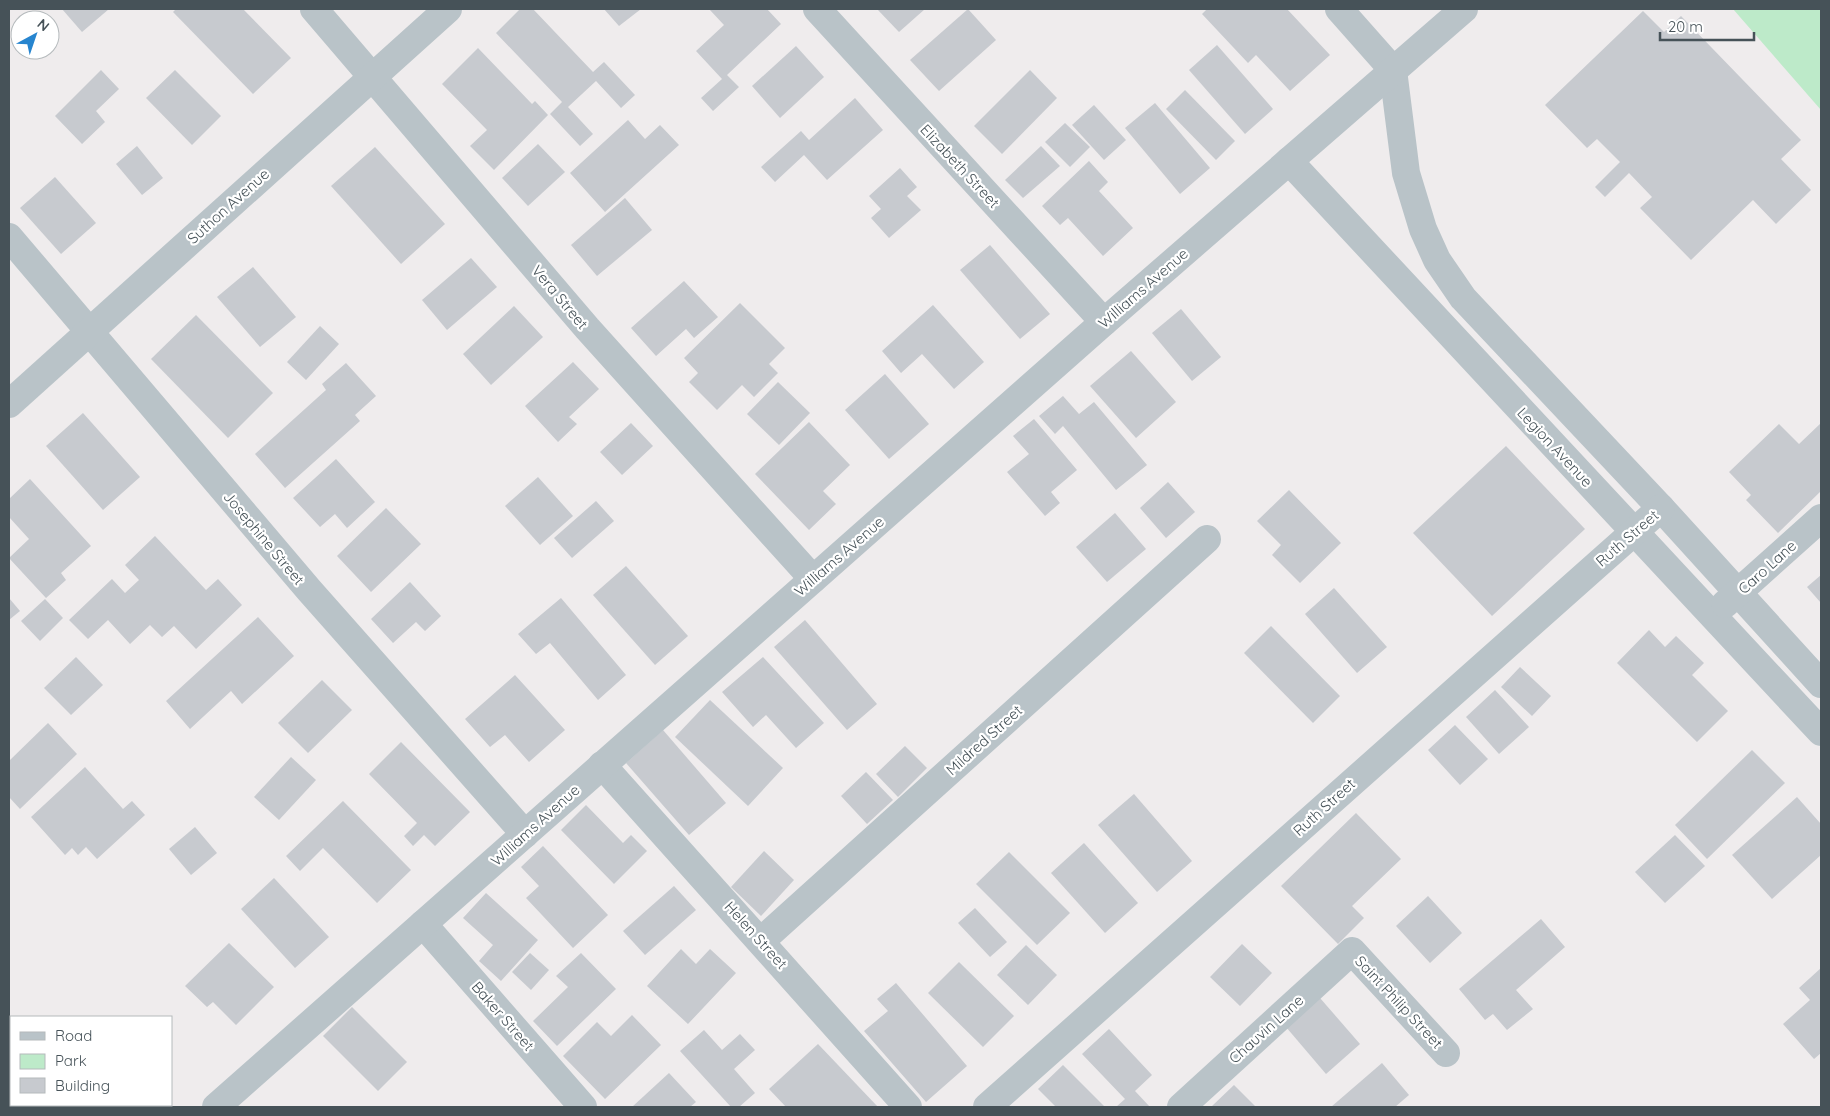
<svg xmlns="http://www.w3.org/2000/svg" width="1830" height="1116" viewBox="0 0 1830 1116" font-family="Quicksand,sans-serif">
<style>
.green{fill:#bdeac9}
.building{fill:#c7cacf}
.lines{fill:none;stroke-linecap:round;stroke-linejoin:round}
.minor{stroke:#b9c3c8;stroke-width:28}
.labels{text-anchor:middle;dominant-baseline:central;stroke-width:4.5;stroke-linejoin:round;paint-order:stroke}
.street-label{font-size:15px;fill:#465258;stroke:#fff}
</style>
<rect width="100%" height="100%" fill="#efeced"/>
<path class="green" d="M1733,9h88v101z"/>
<g class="building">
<path d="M62,9h47l-27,23z"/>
<path d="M176,9h67l48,49 -38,36 -80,-82z"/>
<path d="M520,9h13l60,63 11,-10 31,33 -14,13 -25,-27 -28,26 25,27 -13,12 -30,-32 12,-12 -66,-69z"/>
<path d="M604,9h37l-22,17z"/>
<path d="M709,9h58l14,15 -54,51 12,12 -26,24 -12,-13 21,-19 -26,-28 28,-26z"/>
<path d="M877,9h48l-26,23z"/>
<path d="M968,9l28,31 -57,51 -29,-31z"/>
<path d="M1207,9h80l43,46 -40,36 -34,-36 -8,8 -46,-49z"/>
<path d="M1643,11l21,21 17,-16 120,124 -20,19 30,31 -35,34 -23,-24 -62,60 -51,-52 12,-11 -23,-24 -24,24 -10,-10 25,-25 -23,-23 -10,9 -42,-43z"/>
<path d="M1217,45l56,64 -28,25 -56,-64z"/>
<path d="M796,46l28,31 -44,41 -28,-32z"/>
<path d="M478,48l54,56 3,-3 13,14 -54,55 -24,-24 17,-16 -45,-46z"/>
<path d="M101,70l18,19 -23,22 9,11 -23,22 -27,-28z"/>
<path d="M175,70l46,46 -29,29 -46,-47z"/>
<path d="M1030,70l27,28 -55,56 -28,-28z"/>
<path d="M1185,90l50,51 -19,19 -50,-51z"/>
<path d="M855,98l28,32 -56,50 -23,-25 -29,27 -14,-15 40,-36 8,9z"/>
<path d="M1155,103l55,65 -30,26 -55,-66z"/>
<path d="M1094,105l32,35 -22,20 -32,-35z"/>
<path d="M628,120l17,19 15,-14 19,20 -74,67 -35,-39z"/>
<path d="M1065,123l25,24 -20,20 -25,-25z"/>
<path d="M538,144l27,28 -37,34 -26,-28z"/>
<path d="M137,146l26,32 -21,17 -26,-31z"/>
<path d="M1041,146l19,20 -37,32 -18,-18z"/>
<path d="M375,147l70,77 -44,40 -70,-78z"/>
<path d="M1089,161l19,21 -9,9 34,37 -30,28 -35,-38 -8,7 -18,-19z"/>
<path d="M900,168l17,19 -10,9 14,14 -32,28 -18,-20 10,-9 -12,-13z"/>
<path d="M55,177l41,46 -35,31 -41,-46z"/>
<path d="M625,198l27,32 -55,46 -26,-31z"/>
<path d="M990,245l60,69 -30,25 -60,-69z"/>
<path d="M471,258l26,29 -50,43 -25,-30z"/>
<path d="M253,267l43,50 -36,30 -43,-50z"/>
<path d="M684,281l34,36 -24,21 -8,-9 -30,27 -25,-28z"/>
<path d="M740,303l45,45 -16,16 9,9 -24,24 -12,-12 -25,25 -28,-28 9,-9 -14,-15z"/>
<path d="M933,305l51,57 -30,27 -32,-35 -21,19 -19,-22z"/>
<path d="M514,306l29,31 -52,48 -28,-31z"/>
<path d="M1181,309l40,48 -29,24 -40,-48z"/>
<path d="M196,315l77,78 -45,45 -77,-79z"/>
<path d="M320,326l19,18 -33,36 -19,-18z"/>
<path d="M1131,351l45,51 -40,36 -46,-52z"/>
<path d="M573,362l26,27 -30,28 8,7 -19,18 -33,-36z"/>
<path d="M346,363l30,33 -21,19 5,6 -75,67 -30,-34 71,-64 -4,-6z"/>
<path d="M885,374l44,50 -40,35 -44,-49z"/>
<path d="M778,382l32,31 -31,32 -32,-31z"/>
<path d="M1063,396l16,18 15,-12 53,63 -31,25 -53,-64 -8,8 -16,-18z"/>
<path d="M83,413l57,64 -37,33 -57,-64z"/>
<path d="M1034,419l43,51 -26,22 9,11 -15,13 -38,-44 22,-18 -16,-18z"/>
<path d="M809,422l41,43 -27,26 13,13 -27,26 -54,-56z"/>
<path d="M631,423l22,23 -31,29 -22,-23z"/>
<path d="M1821,423v68l-43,42 -32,-33 5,-5 -22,-23 50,-48 20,20z"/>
<path d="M1506,446l79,83 -93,87 -79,-83z"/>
<path d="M336,459l39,43 -28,26 -12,-14 -15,13 -27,-29z"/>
<path d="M538,477l35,39 -33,29 -35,-39z"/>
<path d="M30,479l61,67 -30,27 5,7 -20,18 -37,-40 20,-19 -20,-22v-18z"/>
<path d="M1168,482l27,30 -29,26 -26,-30z"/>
<path d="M1289,490l52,53 -41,40 -28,-28 9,-10 -24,-24z"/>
<path d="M596,501l18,20 -42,37 -18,-20z"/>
<path d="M386,508l35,36 -50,48 -34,-36z"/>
<path d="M1115,513l31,36 -39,33 -31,-35z"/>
<path d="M155,536l51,54 12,-11 24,26 -46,44 -22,-23 -12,11 -12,-12 -20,19 -22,-24 -20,19 -19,-19 43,-41 13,14 14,-13 -14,-15z"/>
<path d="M626,566l62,70 -33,29 -62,-70z"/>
<path d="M1821,575v28l-14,-16z"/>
<path d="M410,582l31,34 -16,15 -9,-9 -23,21 -22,-24z"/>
<path d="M1334,588l53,59 -30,26 -52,-59z"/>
<path d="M9,598l11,13 -11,9z"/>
<path d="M561,598l65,77 -28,25 -48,-57 -14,11 -18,-20z"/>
<path d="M45,599l18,19 -23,23 -19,-20z"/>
<path d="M258,617l36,39 -52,48 -11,-13 -41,38 -24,-28z"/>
<path d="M805,620l72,84 -30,26 -73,-83z"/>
<path d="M1271,626l69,70 -27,27 -69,-70z"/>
<path d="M1649,630l16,17 11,-11 28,27 -12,12 36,36 -31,31 -80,-79z"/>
<path d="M76,657l27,28 -32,30 -27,-27z"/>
<path d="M763,657l61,66 -28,25 -30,-33 -13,12 -31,-35z"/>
<path d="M1520,667l31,29 -19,20 -31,-29z"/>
<path d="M515,675l50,55 -36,32 -24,-27 -15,12 -25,-28z"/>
<path d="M322,680l30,30 -44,43 -30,-30z"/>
<path d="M1495,690l34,37 -30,27 -33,-37z"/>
<path d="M710,700l73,68 -35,38 -73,-69z"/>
<path d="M48,723l29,31 -57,55 -11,-12v-36z"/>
<path d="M1455,725l33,34 -28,26 -32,-35z"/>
<path d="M663,730l63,73 -37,32 -63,-72z"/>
<path d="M401,742l69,70 -35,34 -11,-11 -11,11 -9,-10 13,-13 -48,-49z"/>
<path d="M905,746l22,22 -29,29 -22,-23z"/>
<path d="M1752,750l33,33 -78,76 -32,-34z"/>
<path d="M291,757l25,23 -37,40 -25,-23z"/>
<path d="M85,767l38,42 9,-8 13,14 -48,44 -11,-12 -8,8 -6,-7 -7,7 -34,-38z"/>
<path d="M866,772l27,28 -26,24 -26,-28z"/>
<path d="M1134,794l58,67 -35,31 -59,-67z"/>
<path d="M1797,797l24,27v31l-49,44 -40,-44z"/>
<path d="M343,801l68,69 -34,33 -54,-55 -23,23 -14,-15z"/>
<path d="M586,805l37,38 8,-8 16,16 -33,33 -53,-54z"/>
<path d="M1356,813l45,46 -49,47 12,12 -26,26 -57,-58z"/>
<path d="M195,827l22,26 -26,22 -22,-26z"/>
<path d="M1675,835l30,31 -40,37 -30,-31z"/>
<path d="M1084,843l54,60 -33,30 -54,-60z"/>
<path d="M543,846l65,69 -35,33 -47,-50 13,-12 -18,-19z"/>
<path d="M764,851l30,29 -33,36 -30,-29z"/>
<path d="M1009,852l61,61 -33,32 -61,-61z"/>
<path d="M274,878l55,59 -34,31 -54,-59z"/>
<path d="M674,886l22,24 -51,45 -22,-24z"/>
<path d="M486,893l52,47 -37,41 -22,-20 14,-16 -30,-27z"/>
<path d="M1428,896l34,37 -32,30 -34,-37z"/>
<path d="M975,908l32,34 -17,15 -32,-34z"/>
<path d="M1541,919l24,28 -49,43 17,19 -26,21 -14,-16 -8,6 -26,-31z"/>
<path d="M229,943l45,44 -38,38 -23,-23 -6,5 -22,-21z"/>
<path d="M1242,944l30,29 -32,33 -30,-29z"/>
<path d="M1026,945l31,30 -29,30 -31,-30z"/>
<path d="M681,949l15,15 14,-15 26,24 -48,51 -41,-38z"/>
<path d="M530,953l19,17 -18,20 -19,-18z"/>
<path d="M581,953l35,36 -59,57 -24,-25 35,-34 -12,-11z"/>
<path d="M959,962l55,54 -31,31 -55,-54z"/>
<path d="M1821,968v85l-7,6 -31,-35 27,-24 -11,-12z"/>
<path d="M896,983l71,83 -41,36 -62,-71 24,-20 -11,-12z"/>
<path d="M1320,998l40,46 -34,30 -40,-47z"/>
<path d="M352,1007l55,55 -29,29 -55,-55z"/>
<path d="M632,1015l29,30 -56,54 -42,-43 34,-34 14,14z"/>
<path d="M1109,1029l43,46 -17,16 15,16h-34l9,-8 -43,-45z"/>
<path d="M704,1030l18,20 18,-16 15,16 -21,19 21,24 -16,14h-8l-51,-56z"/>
<path d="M818,1044l60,63h-92l-17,-18z"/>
<path d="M1382,1063l27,32 -14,12h-64z"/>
<path d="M1063,1065l42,42h-49l-18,-18z"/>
<path d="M669,1073l27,29 -6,5h-58z"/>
<path d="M1234,1085l22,22h-45z"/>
<path d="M10,1090l1,1v14h13l2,2h-17z"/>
</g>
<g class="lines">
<g class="minor">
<path d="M314,9l273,319 226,251"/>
<path d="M817,9l287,313"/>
<path d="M1339,9l54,61 13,103 17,56 14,31 26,38 198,210 160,176"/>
<path d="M1289,161l532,571"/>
<path d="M9,237l300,353 216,244"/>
<path d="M9,404l439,-395"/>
<path d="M1725,604l96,-86"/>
<path d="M602,765l306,342"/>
<path d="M423,924l160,183"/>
<path d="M761,941l446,-402"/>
<path d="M216,1107l888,-785 360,-313"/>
<path d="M987,1107l674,-599"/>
<path d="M1181,1107l171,-156 94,102"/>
</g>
</g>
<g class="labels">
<g class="street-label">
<text transform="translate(960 166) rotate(47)">Elizabeth Street</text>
<text transform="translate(228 206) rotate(-42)">Suthon Avenue</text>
<text transform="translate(1143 288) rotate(-41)">Williams Avenue</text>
<text transform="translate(560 297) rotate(50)">Vera Street</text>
<text transform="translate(1555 447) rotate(47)">Legion Avenue</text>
<text transform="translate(264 538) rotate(50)">Josephine Street</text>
<text transform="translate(1627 538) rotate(-41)">Ruth Street</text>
<text transform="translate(839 556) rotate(-41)">Williams Avenue</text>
<text transform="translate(1767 567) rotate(-42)">Caro Lane</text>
<text transform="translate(984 740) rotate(-42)">Mildred Street</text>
<text transform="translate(1324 807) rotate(-42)">Ruth Street</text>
<text transform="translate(535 825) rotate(-42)">Williams Avenue</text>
<text transform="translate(756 935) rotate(48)">Helen Street</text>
<text transform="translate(1399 1002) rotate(47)">Saint Philip Street</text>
<text transform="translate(503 1016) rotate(49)">Baker Street</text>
<text transform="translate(1266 1029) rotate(-42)">Chauvin Lane</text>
</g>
</g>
<rect width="1830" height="1116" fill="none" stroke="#465258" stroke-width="20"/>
<rect x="10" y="1016" width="162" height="90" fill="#ffffff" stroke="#b5babc"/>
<rect x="20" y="1032" width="25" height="8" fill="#b9c3c8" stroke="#b5babc"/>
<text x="55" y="1041" font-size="15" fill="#465258">Road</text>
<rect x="20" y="1054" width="25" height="15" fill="#bdeac9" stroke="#b5babc"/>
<text x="55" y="1066" font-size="15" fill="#465258">Park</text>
<rect x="20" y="1078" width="25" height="15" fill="#c7cacf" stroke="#b5babc"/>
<text x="55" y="1091" font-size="15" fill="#465258">Building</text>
<g transform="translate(35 35) rotate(40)"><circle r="24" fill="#ffffff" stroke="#b5babc"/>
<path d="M0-4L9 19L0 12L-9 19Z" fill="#2785cf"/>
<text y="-8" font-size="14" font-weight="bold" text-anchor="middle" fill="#465258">N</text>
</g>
<path d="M1660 32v8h94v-8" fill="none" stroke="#465258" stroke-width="2.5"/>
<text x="1668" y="32" font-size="15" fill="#465258" stroke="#ffffff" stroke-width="4" paint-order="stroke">20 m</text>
</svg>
